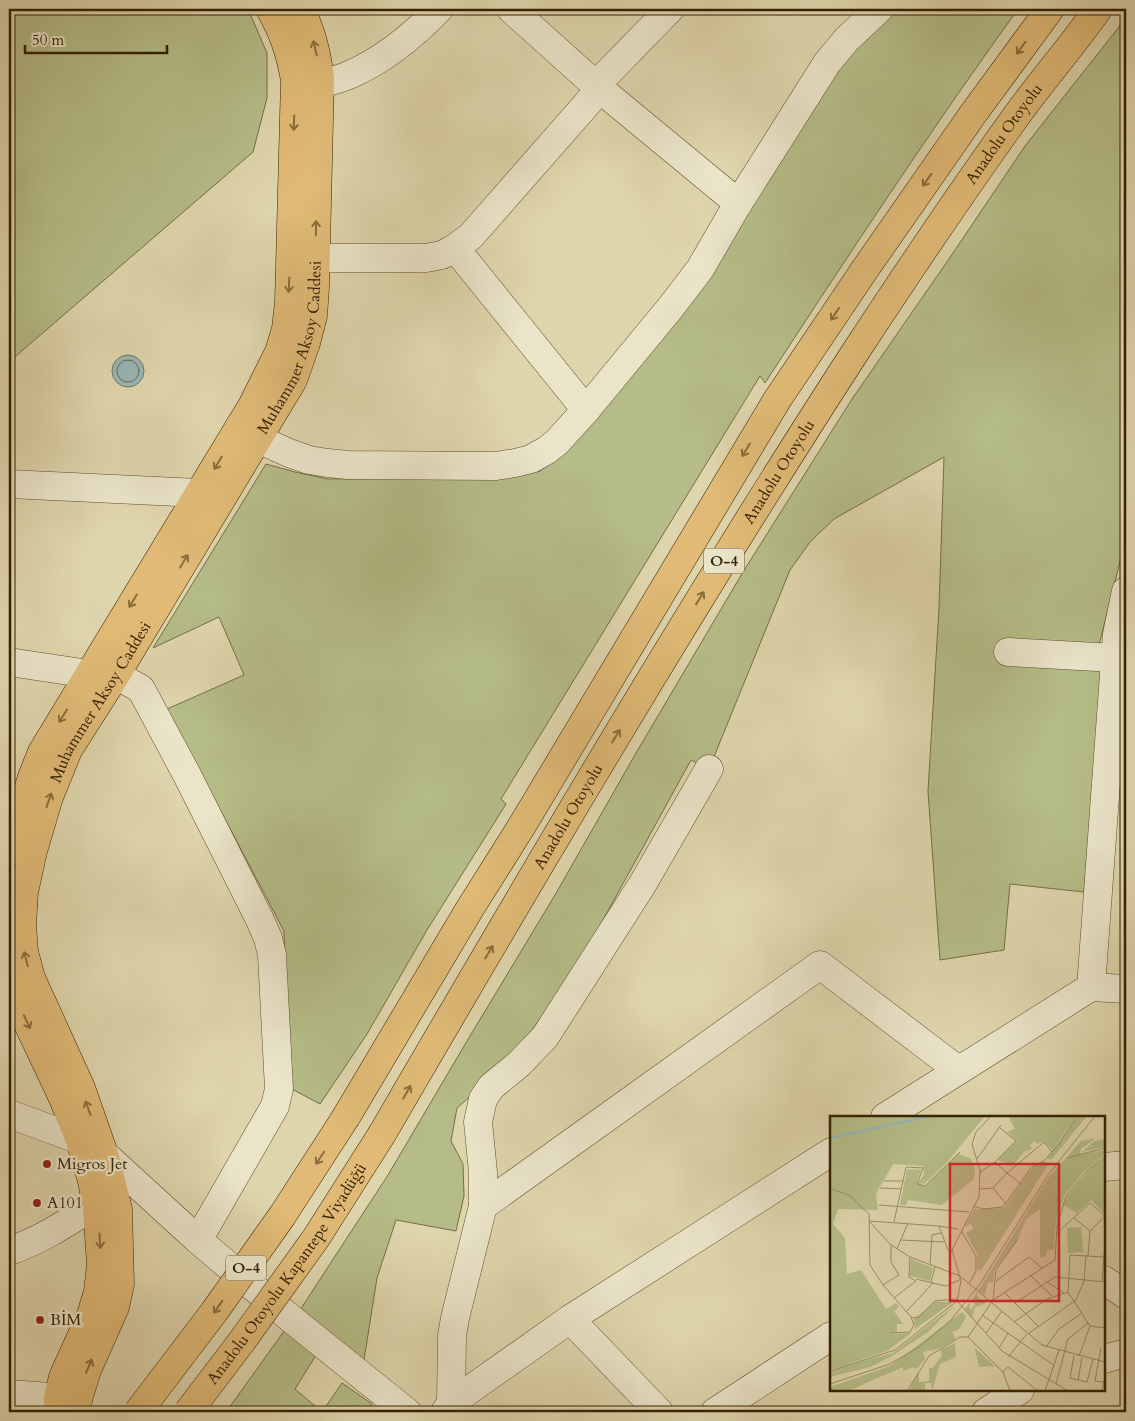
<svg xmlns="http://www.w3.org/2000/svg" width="1135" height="1421" viewBox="0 0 1135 1421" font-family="Cardo,serif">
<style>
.green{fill:#b5bc87;stroke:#746e44}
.water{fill:#97b6b3;stroke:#6f7a6b}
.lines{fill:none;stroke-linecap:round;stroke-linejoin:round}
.shore{stroke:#666b5a;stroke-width:1}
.minor-casing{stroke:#5f4d2b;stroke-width:29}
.major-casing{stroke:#342000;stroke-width:29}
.highway-casing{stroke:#342000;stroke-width:29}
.minor{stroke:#eae4c9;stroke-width:28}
.major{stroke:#e0ba76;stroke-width:28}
.highway{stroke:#e0ba76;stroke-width:28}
.highway-bridge-casing{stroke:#342000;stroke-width:29;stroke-linecap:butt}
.highway-bridge{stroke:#e0ba76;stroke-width:28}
.oneway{stroke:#8a6d3b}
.poi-dot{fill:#8f2418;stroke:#eae4c9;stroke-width:2}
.labels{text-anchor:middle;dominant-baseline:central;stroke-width:5;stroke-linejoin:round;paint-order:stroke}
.shield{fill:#eae4c9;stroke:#6b5b3c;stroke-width:1}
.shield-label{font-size:15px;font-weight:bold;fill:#342000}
.street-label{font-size:16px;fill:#342000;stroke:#eae4c9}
.poi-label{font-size:16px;fill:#342000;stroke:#eae4c9;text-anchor:start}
.inset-river{fill:none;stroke:#97b6b3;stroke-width:2.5}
.inset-road{fill:none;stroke:#9b8d67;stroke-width:1}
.view{fill:#d62828;fill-opacity:0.15;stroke:#d62828;stroke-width:2.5}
.inset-edge{fill:none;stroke:#342000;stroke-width:2.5}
</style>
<rect width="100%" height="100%" fill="#dfd5ac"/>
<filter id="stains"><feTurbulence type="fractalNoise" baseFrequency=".004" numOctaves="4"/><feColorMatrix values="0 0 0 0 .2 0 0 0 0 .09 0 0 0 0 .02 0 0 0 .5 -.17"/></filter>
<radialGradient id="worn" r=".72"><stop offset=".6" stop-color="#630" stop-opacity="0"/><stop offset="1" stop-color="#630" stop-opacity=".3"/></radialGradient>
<g class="green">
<path d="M9,9h239l19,44v45l-14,54 -244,210z"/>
<path d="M892,9h126c-88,122 -171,248 -253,374l-5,-7 -259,423 5,5 -79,126 -60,104 -47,70 -30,-16 -6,-157 -117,-222 77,-34 -25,-58 -66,31 113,-184 29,8 33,7 183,-2 29,-6 20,-15 275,-384 28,-37z"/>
<path d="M1126,18v520l-30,119 6,17 -18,218 -74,-8 -6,66 -64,10 -12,-169 11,-183 5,-151 -110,62 -24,23 -20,28 -81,199 -18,-9 -116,211 -50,69 -30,34 -38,34 -6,33 12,23 1,32 -8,35 -60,-11 -19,58 -13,82 -64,-50 88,-135 79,-134 88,-146 81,-142 107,-181 109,-173 99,-143 74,-110z"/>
<path d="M287,1327l29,28 -21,34 27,23 20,-29 30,21 -7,8h-131l-5,-4z"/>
</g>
<circle class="water" cx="128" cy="371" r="16"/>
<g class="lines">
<circle class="shore" cx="128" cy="371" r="11"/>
<g class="minor-casing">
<g id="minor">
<path d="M511,9l89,80"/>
<path d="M596,85l74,-76"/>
<path d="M297,89c17,-4 36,-7 52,-14 35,-15 64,-39 90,-66"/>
<path d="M455,248l131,162"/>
<path d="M316,258h110l16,-3 13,-7 16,-12 129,-147 138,114"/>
<path d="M239,427l19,12 31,14 20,7 19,3 20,2 148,1 19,-3 16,-4 16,-9 10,-8 29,-32 85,-103 29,-38 36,-62 91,-144 20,-24 32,-30"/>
<path d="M9,484l190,9"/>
<path d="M1008,652l107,6"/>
<path d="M9,662l80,12"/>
<path d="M114,678l11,2 16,9 46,86 72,143 9,20 4,17 7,134 -4,17 -77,134"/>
<path d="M1091,987l35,2"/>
<path d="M9,1114l71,26 24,14 94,86 92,78 117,94"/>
<path d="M885,1117l206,-130 26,-353 9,-43"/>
<path d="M1104,1167l22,-2"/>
<path d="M483,1206l337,-241 138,105"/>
<path d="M9,1251c39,-13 70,-37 105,-58"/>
<path d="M1104,1280l22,15"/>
<path d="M570,1319l89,93"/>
<path d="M1104,1359l22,-6"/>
<path d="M9,1394l69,5"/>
<path d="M451,1403l1,-67 3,-18 28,-112v-34l-5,-50 5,-23 8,-12 28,-23 26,-27 97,-152 67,-116"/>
<path d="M445,1412l6,-9 119,-84 261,-167"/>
<path d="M715,1412l116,-76"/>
<path d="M986,1412l34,-22"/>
</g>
</g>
<g class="major-casing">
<g id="major">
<path d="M9,853l23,-76 10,-25 210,-346 27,-54 7,-23 3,-27 6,-222c-5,-28 -11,-46 -25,-71"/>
<path d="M9,977l10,28 43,91 18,44 12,41 5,28 4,55 -3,28 -7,23 -28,62 -5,21v14"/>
<path id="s1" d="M77,1412l1,-13 9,-29 28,-63 5,-23 -2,-75 -14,-55 -23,-66 -50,-110 -7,-26 -2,-27 2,-33 9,-41 16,-54 19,-47 46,-72 179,-298 13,-37 7,-27 2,-28 5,-209c-3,-25 -8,-48 -20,-70"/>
</g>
</g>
<g class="highway-casing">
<g id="highway">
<path d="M346,1117l123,-207 54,-86 254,-424 86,-128 110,-158 77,-105"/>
<path id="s2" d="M382,1134c153,-263 307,-525 472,-780 53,-81 107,-161 163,-239 26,-36 56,-70 81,-106"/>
</g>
</g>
<use href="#minor" class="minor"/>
<use href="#major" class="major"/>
<use href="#highway" class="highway"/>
<g class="highway-bridge-casing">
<g id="highway-bridge">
<path d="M138,1412l76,-100 68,-96 64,-99"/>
<path id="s3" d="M188,1412l54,-71 74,-103 66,-104"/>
</g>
</g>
<use href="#highway-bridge" class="highway-bridge"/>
</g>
<defs><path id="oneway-shaft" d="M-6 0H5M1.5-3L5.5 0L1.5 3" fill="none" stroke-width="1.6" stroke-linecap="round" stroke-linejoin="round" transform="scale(1.25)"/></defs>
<g class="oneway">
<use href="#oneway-shaft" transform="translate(315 48) rotate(-103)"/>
<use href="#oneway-shaft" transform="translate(1021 48) rotate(126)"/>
<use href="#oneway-shaft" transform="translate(294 123) rotate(92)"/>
<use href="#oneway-shaft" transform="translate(927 180) rotate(125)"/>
<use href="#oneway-shaft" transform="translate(316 228) rotate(-89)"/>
<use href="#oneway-shaft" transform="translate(289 285) rotate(92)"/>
<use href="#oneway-shaft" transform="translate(835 314) rotate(124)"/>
<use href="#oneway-shaft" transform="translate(746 450) rotate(121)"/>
<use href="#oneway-shaft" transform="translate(218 463) rotate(121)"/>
<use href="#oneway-shaft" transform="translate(184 561) rotate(-59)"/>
<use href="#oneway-shaft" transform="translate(700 598) rotate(-58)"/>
<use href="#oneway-shaft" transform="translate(133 601) rotate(121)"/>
<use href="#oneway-shaft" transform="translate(63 716) rotate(122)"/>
<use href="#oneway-shaft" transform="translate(616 736) rotate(-59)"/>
<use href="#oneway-shaft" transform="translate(49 800) rotate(-71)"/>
<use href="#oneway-shaft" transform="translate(489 952) rotate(-59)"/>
<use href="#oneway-shaft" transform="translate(26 959) rotate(-104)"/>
<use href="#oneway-shaft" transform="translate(27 1022) rotate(65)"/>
<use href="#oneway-shaft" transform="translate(407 1092) rotate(-60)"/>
<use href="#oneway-shaft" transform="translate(88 1108) rotate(-110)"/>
<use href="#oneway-shaft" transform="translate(320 1158) rotate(123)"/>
<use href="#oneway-shaft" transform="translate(100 1241) rotate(86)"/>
<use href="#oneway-shaft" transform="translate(218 1307) rotate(125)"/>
<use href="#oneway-shaft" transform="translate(89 1366) rotate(-67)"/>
</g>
<g class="poi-dot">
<circle cx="47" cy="1164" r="5"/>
<circle cx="37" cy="1203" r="5"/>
<circle cx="40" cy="1320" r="5"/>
</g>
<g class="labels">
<g class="shield">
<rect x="704" y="548.5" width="40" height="25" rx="4"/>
<rect x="226" y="1255.5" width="40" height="25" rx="4"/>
</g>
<g class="shield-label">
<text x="724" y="561">O-4</text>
<text x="246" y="1268">O-4</text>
</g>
<g class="street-label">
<text stroke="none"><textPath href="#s2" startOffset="1178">Anadolu Otoyolu</textPath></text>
<text stroke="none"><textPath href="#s1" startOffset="1158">Muhammer Aksoy Caddesi</textPath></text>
<text stroke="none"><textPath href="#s2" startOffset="772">Anadolu Otoyolu</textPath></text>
<text stroke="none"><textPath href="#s1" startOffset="752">Muhammer Aksoy Caddesi</textPath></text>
<text stroke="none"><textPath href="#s2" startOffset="368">Anadolu Otoyolu</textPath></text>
<text stroke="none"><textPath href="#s3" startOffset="170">Anadolu Otoyolu Kapantepe Viyadüğü</textPath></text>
</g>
<g class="poi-label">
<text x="57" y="1164">Migros Jet</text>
<text x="47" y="1203">A101</text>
<text x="50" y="1320">BİM</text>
</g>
</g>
<g transform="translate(830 1116)">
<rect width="275" height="275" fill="#dfd5ac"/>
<path d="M0,0h155l-37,45 -24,23 -6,-2 6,-7 -1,-9 -30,-2 -17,30 2,16 -40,-1 -5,15 12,14 2,36 14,-4 25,39 10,-6 3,4 -5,4 9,13h-6v8l-8,2 22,-1 -24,18 -57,19zM178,0h68l-23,34 -10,-9 -6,3 -2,-3 -5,4 2,4 -8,3 -11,13 -16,-5 20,-19 -10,-9 8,-3zM248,0h9l-35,43h-5zM266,22l-15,11 -1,5 25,-4v5l-22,18 -19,23 -9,32 -1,22h-7l-1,6 -6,1v-48l-14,10 -8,20 -24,32 -1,12 -5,-1 -3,13 -7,-4 70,-113 33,-37zM275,23v8l-23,5 12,-11zM128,38l13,5 4,11 -1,9 -32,26 -34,-5 -2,5h-6l7,-36 14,1 -4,11 8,5zM275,42v56l-14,-14 -14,13 -14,-8 3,-7 25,-30zM211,45l8,2 -64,101 -5,7 -3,-2v-15l-11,-21 7,-4 -2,-5 -7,3 11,-18 29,-1 26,-37zM251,111l2,25 -15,1 -1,-25zM81,143l22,9 -3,13 -20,-5zM147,176l1,6 7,2v4l-10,3 -3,11 -7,-9 6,-8 -2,6 2,3 4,-6 -3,-4zM105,186h18l-38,27 -1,-10zM125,189l-27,27 -36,24 -22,11 -40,10v-5l14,-6 49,-13zM132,196l4,5 -7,12 -7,3 4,7 -18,10 -15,3 2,7 -8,10 -4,-2 -10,4v-4l-55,24h-18v-4l60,-21zM125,227l1,14 -16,7 -8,27 -1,-8h-6v8h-16l10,-20v11l10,-1v-13h4l9,-13 -2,-5zM145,232l20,18 -16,1z" fill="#b5bc87"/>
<path class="inset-river" d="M0,22l101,-22"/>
<path class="inset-road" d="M161,0l-15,16 -4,12 8,26 -1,27 -27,53 9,31 -4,20 45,50 66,40M169,11l17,14 -21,21 12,11M237,42l38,-10M147,43l24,-34M149,57l16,-11M177,57l37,-31 8,10M54,65h20M0,72l20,8 19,18 1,51 13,20 16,-10 -8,-13v-17M50,72l22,1M163,72l13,16M150,73l13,-1 14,-15 14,11M49,89l90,7M143,90l10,3 20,-2 28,-39 13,-7 15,-17 18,-28M244,102l16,13M39,105l22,24 19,12 50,19 82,69 63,17M39,105l70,5M64,106l12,-55 17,1 -6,16 8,2 35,-34M131,114l15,26v15l-7,13M227,117l33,-30 15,13M70,124l44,2M67,133l11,-26M122,135l-4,-1 -9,-24 19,3M258,140l2,-25 15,-15M274,141l-34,-2 -2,37 22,34 15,2M100,149l2,-30 9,-2M200,159l22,21M86,163l30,7 15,-7M166,165l33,-24 13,11M272,165l3,-37M101,166l4,-15M217,166l17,11M53,169l29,33 7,-1 16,-16 22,-2M174,176l34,34M64,182l22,-17 -7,-4 1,-20M163,184l3,-30 22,-31M185,187l40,-26 50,5M76,196l27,-29M152,199l73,51M184,206l33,-23 21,-7M60,217l20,-1 4,-7 -3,-8M156,217l16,-22M198,218l48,-34 8,-19 2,-25M216,231l13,-18 23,-16M169,232l9,-15M271,232l-6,33 9,1M244,239l-4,23 8,2 9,2 6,-23M249,240l11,-30M178,241l19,-23M0,255l65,-21 62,-49M173,256l5,-5 30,24M248,264l4,-23M0,268l60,-20 29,-17 31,-26 30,-37 68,-109 47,-59M226,268l12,-45 20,-16M77,275l22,-35 31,-19h8M180,275l-7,-19 -35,-35 25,-37 62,-40 2,-34 9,-30 22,-26 17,-13M215,275l14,-41M272,275l3,-15"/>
<path class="view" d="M120,48h109v137h-109z"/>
<rect width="275" height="275" class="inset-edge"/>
</g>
<rect width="1135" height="1421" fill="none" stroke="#dfd5ac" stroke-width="30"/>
<rect x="10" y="10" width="1115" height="1401" fill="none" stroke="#342000" stroke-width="2.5"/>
<rect x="15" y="15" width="1105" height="1391" fill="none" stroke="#342000"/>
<path d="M25 45v8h142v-8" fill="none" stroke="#342000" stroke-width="2.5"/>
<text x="32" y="45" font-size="15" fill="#342000" stroke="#eae4c9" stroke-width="4" paint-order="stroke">50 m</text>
<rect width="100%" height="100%" filter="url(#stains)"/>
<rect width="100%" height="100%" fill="url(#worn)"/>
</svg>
